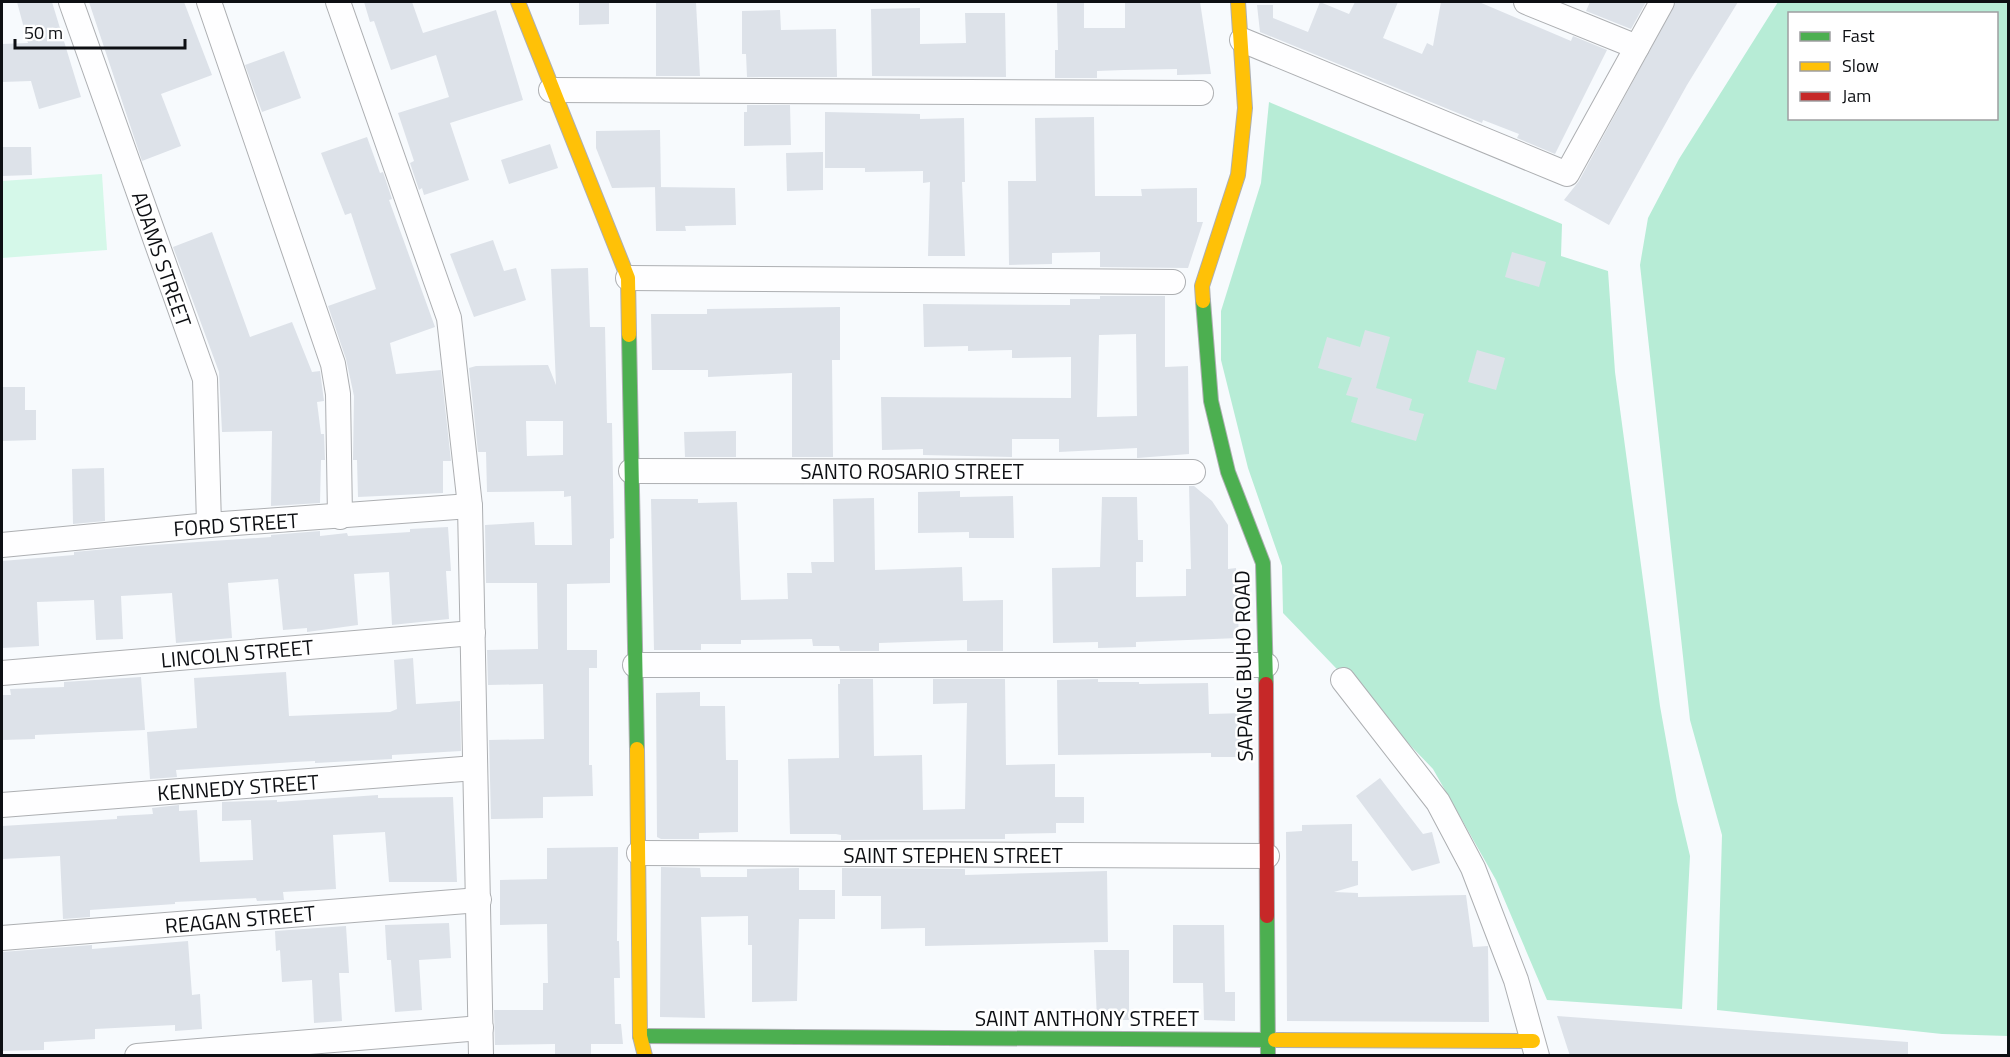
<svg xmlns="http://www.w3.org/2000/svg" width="2010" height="1057" viewBox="0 0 2010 1057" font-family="'Titillium Web',sans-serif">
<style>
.green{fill:#d5f8e9}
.forest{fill:#b7ecd6;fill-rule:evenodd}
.building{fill:#dde2e9;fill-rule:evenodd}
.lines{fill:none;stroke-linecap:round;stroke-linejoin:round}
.street-casing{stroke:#adafb2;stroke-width:26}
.fast-casing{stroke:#adafb2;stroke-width:16}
.slow-casing{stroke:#adafb2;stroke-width:16}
.jam-casing{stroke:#adafb2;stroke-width:16}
.street{stroke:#fefeff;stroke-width:24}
.fast{stroke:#4caf50;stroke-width:14}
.slow{stroke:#ffc107;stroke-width:14}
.jam{stroke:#c62828;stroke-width:14}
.labels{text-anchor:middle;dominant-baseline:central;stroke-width:5;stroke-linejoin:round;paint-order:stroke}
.street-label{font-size:21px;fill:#0d0f13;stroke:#fff}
</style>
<rect width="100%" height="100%" fill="#f7fafd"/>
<path class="green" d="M102,174l5,76 -105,8v-77z"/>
<g class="forest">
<path d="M1778,2h230v1034l-66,-2 -225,-24 5,-175 -32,-115 -50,-455 8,-47 31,-59zM1790,14h206v104h-206z"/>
<path d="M1269,102l293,122 -1,32 47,15 7,101 45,334 17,95 13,55 -8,153 -135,-9 -51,-120 -63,-111 -150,-156 -1,-47 -34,-98 -27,-108v-49l40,-128z"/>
</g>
<g class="building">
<path d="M17,2h35l29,95 -42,12 -8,-28 -29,1v-38l26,-1z"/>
<path d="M89,2h95l28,73 -51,19 20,52 -39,15z"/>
<path d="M364,2h48l11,31 73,-23 27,90 -73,23 19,57 -45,15 -2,-7 -3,2 -9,-27 4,-2 -16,-48 51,-16 -13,-42 -45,15 -17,-49 -4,1z"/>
<path d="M579,2h30v22l-30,1z"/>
<path d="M1057,2h27v26h41v-26h75l11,72 -34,1v-6l-53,1 -27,1v7h-42v-28h3z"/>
<path d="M1320,2l29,12 6,-12h43l-15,36 39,16 5,-11 6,3 8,-44h38l92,39 2,-5 34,14 -52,104 -38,-16 2,-4 -36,-14 -1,3 -222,-91 -3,-27h16v13l35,14z"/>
<path d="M1590,2h56l-15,27 -45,-18z"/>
<path d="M1676,2h62l-51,83 -78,140 -45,-25 15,-19z"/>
<path d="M656,3h40l4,73h-44z"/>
<path d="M920,8v36l46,-1 -1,-30h40l1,64 -134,-1 -1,-67z"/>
<path d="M780,10l1,20 55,-1 1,48h-90l-1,-23h-4v-43z"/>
<path d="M284,51l17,47 -39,14 -17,-47z"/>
<path d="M747,105h43l1,40 -47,1v-34h3z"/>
<path d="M825,112l95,2v5l44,-1 1,64h-3l3,74h-37l2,-74 -7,1v-12l-58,1v-4h-40z"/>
<path d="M1094,117l1,79h47l-1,-7 56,-1v34h6l-15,46 -88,-1v-15l-48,1v11l-43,1 -1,-84h28l-1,-63z"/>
<path d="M660,130l1,57 -49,1 -16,-40v-17z"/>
<path d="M367,137l13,36 3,-1 9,27 -3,1 46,127 -45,16 6,31 45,-4 10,91h-8v32l-85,4 -1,-37h-4l1,-64 -8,-37 -18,-53 48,-17 -25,-76 -6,2 -24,-62z"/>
<path d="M550,144l8,24 -49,16 -8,-24z"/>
<path d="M2,147h29l1,28 -30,1z"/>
<path d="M823,152v38l-36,1 -1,-38z"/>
<path d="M655,187l80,1 1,37 -51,1 1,5h-30z"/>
<path d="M212,232l38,105 42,-15 20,50 8,-1 4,30 -7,1 4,32h3l1,26h-4l-1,43 -49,3 1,-75 -50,1 -3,-60 -46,-125z"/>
<path d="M493,240l11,31 12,-3 10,32 -52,17 -24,-63z"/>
<path d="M1512,252l34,10 -7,25 -34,-10z"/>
<path d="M588,268l2,59h15l2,96h5l2,115 -4,1v44l-43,1v66h30v18h-8v97h3l1,31 -50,1v21l-52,1 -2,-79 55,-1 -1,-55 -55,1 -1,-35 51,-1 -1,-66h-51l-1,-58 49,-3 1,23h37l-1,-49 -7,1v-6l-77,1 -1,-40h-8l-9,-84 7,-2 72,-1 8,20 -5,-116zM526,421h37v34l-36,1z"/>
<path d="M1100,296h65v71l23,-1 1,88 -52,4v-10l-78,4v-13h-47v18l-89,-2v-6l-41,1 -1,-53 190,1v-41l-59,1v-8l-44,1v-5l-44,1 -1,-43 147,1v-6h30zM1136,334l1,82 -40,1 2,-82z"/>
<path d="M840,307v53h-8l1,97h-41v-84l-84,4v-7h-56l-1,-56h56v-5z"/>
<path d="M1365,330l25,7 -14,51 36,11 -3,11 15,4 -8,27 -65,-19 7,-24 -12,-3 6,-17 -34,-10 9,-31 33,10z"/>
<path d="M1477,350l28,8 -9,32 -28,-8z"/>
<path d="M2,387h23v23h11v30l-34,1z"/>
<path d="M736,431v26h-51l-1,-25z"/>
<path d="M104,468l1,53 -32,3 -1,-55z"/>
<path d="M1189,486h5l18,15 16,24v44l8,-1 3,70 -103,4v5l-38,1v-6l-45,1 -1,-75 48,-1 2,-70h35l1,43h5v22h-7v35l50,-1v-27h5z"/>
<path d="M960,491v6l53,-1 1,42h-45v-6l-51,1v-41z"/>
<path d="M874,498l1,72 87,-3 1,34 40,-1v51h-36v-11l-88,3v8h-39l-1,-5h-26l-1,-7 -71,1v4h-40v6h-47l-3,-151h47v4l39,-1 4,98 47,-1 -1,-26h25l-1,-11h23l-1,-63z"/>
<path d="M448,527l3,44h-5l3,48 -57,6 -3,-53 -35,2 4,51 -51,7v-4l-24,2 -5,-51 -50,4 4,55 -56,5 -4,-50 -51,3 2,43 -27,1 -2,-40 -57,2 2,44 -37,2v-87l72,-6v-3l65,-6 132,-9v-2l49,-4v5l27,-3 1,3 62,-4v-3z"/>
<path d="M413,658l3,46 44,-3 1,50 -69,4v4l-77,4v-2l-21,1 -118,8 1,7 -27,2 -3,-47 50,-4 -3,-50 92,-6 3,44 101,-4 7,-3 -3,-49z"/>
<path d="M141,677l4,53 -110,5v4l-33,1v-45h9l-1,-6 54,-2v-5z"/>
<path d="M840,679h33l1,77 48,-1 1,55 42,-1 2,-106 -34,1v-25h72l1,86 49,-1v33h29v26h-28v10l-51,1v5l-164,1v-5l-5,-1h-46l-2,-75 51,-1 -1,-74h2z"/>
<path d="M1098,679v3h41v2l69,-1 1,31 37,-1v44h-35v-4l-153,2 -1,-75z"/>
<path d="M700,692v14h25l1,54h12v72l-39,1v6h-38l-4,-2 -1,-144z"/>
<path d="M1380,778l43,56 9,-2 8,31 -28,8 -56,-75z"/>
<path d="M378,795v3l75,-1 4,85h-68l-4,-50 -52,3 3,54 -53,3 1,8 -27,1 -1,-3 -81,4v2l-85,6v7l-27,2 -3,-63 -58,3v-33l115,-7v-3l36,-2 -1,-6 27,-3v6l18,-1 3,52 53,-2 -2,-40 -29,1v-19l55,-2v2z"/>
<path d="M1352,824v37h6v24l-24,7 24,1v4l108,-2 7,52 15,-1 1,76 -202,-1 -1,-189 16,-1v-6z"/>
<path d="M618,847l-1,94h2l1,37h-6l1,46h6l2,20h-32v12h-36v-12l-60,1 -1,-35h49v-27h5l-1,-59 -47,1v-45l47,-1v-31z"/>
<path d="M661,867l39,1 1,9h46v-8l52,-1v22h36v29h-36l-2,82 -45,1v-57h-4v-29l-47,1 4,101 -45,-1z"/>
<path d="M842,868l123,1v6l142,-4 1,71 -183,4v-18l-44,1v-33h-39z"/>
<path d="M449,923l2,35 -32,2 3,50 -27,2 -4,-52h-4l-2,-35z"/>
<path d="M1173,925h51l1,67h10v29l-31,-1 -1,-37h-30z"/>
<path d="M346,926l3,47h-10l3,48 -28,2 -2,-43 -30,2 -2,-32 -4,1 -1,-20z"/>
<path d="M188,941l4,54 8,-1 2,35 -27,2v-6l-80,4v10l-51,3v8l-42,1v-99l90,-7v4z"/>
<path d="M1094,950h35v70h-32z"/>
<path d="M1557,1016l351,26v14h-338z"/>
</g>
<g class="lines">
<g class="street-casing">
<g id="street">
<path d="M71,2l134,377 4,146"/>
<path d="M209,2l124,362 5,30 2,123"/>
<path d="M338,2l111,316 21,188 11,550"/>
<path d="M1526,2l111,45"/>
<path d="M1242,40l325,134 95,-172"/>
<path d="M551,90l650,3"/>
<path d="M628,278l545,4"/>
<path d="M631,471l562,1"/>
<path d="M2,545l207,-20 261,-19"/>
<path d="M635,665h631"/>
<path d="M2,673l471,-40"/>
<path d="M1343,680l95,122 35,66 43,112 21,76"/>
<path d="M2,805l473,-37"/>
<path d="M639,853l628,3"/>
<path d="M2,938l477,-38"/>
<path d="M137,1056l344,-28"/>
</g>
</g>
<g class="fast-casing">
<g id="fast">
<path d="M1203,301l8,100 17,71 35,91 3,121"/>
<path d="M629,335l8,414"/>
<path d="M1267,916l1,140"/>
<path d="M640,1036l635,4"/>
</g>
</g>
<g class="slow-casing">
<g id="slow">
<path d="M518,2l110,276 1,57"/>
<path d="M1203,301l-1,-15 36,-111 7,-67 -7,-106"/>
<path d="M637,749l3,287 5,20"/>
<path d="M1275,1040l258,1"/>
</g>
</g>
<g class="jam-casing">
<path id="jam" d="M1266,684l1,232"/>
</g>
<use href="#street" class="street"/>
<use href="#fast" class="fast"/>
<use href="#slow" class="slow"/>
<use href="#jam" class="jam"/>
</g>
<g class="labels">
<g class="street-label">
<text transform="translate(162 259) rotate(71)">ADAMS STREET</text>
<text x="912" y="471">SANTO ROSARIO STREET</text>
<text transform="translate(236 524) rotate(-4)">FORD STREET</text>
<text transform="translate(237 653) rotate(-5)">LINCOLN STREET</text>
<text transform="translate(1243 666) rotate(-91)">SAPANG BUHO ROAD</text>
<text transform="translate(238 787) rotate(-4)">KENNEDY STREET</text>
<text x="953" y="855">SAINT STEPHEN STREET</text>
<text transform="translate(240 919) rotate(-5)">REAGAN STREET</text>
<text x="1087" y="1018">SAINT ANTHONY STREET</text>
</g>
</g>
<rect width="2010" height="1057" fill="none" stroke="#0d0f13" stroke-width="6"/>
<rect x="1788" y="12" width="210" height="108" fill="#ffffff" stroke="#9e9fa1" stroke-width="1.5"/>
<rect x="1800" y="32" width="30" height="9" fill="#4caf50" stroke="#9e9fa1" stroke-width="1.5"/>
<text x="1842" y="42" font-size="18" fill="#0d0f13">Fast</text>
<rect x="1800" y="62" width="30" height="9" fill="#ffc107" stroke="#9e9fa1" stroke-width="1.5"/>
<text x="1842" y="72" font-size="18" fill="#0d0f13">Slow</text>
<rect x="1800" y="92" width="30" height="9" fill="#c62828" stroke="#9e9fa1" stroke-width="1.5"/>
<text x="1842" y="102" font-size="18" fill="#0d0f13">Jam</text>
<path d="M15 39v9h170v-9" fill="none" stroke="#0d0f13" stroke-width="3"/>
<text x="24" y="39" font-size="18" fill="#0d0f13" stroke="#ffffff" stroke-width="4.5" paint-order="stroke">50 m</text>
</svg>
